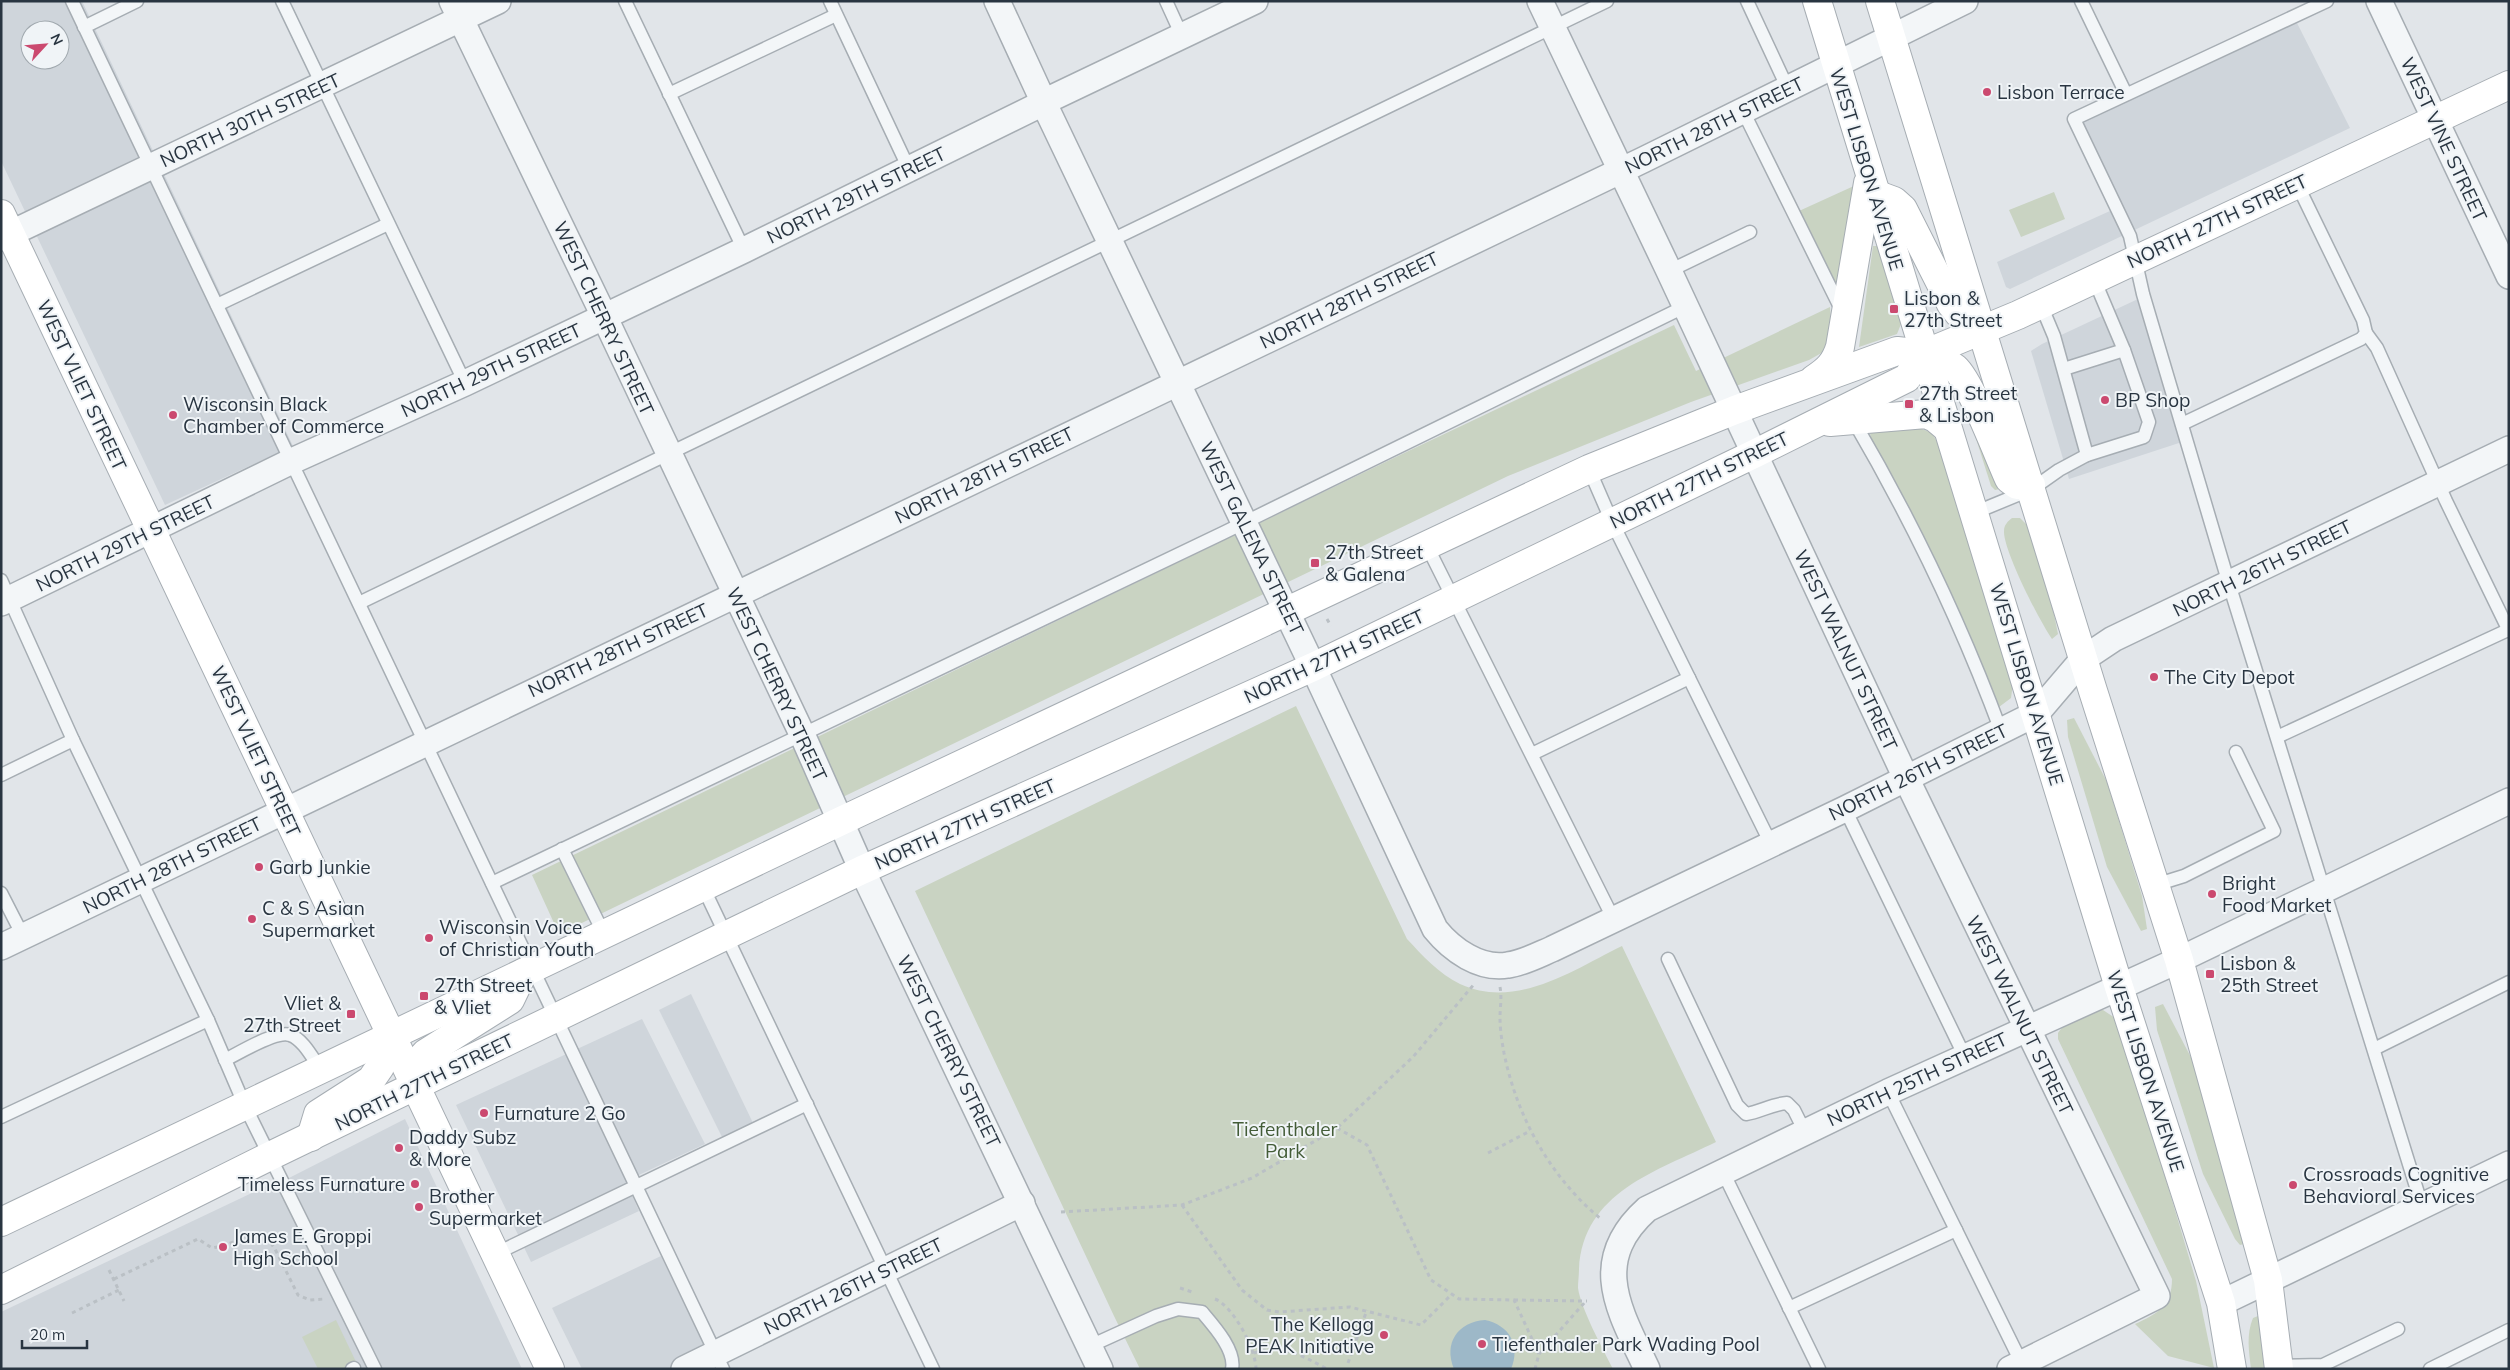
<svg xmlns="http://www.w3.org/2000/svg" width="2510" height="1370" viewBox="0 0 2510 1370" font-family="Mulish,sans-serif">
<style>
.built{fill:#cfd5db;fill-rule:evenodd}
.green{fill:#c9d3c2}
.water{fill:#9db8c8}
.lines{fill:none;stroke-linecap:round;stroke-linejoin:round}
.lane-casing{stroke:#a6adb3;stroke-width:15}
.street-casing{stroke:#a6adb3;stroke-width:28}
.secondary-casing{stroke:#a6adb3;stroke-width:30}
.path{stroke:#bac0c5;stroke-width:3;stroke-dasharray:4 4;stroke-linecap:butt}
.lane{stroke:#f3f6f8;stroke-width:12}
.street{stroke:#f3f6f8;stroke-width:25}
.secondary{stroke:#fff;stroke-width:28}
.poi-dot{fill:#cb496f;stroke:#f0f4f7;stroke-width:2}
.labels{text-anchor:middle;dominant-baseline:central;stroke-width:4;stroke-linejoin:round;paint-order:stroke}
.poi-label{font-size:19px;fill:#293541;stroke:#f0f4f7;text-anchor:start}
.street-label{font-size:19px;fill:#293541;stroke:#f0f4f7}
.park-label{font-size:19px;fill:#435c37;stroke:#f0f4f7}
</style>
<rect width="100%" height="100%" fill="#e1e5e9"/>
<g class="built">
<path d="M1,1h81l211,445 -128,59 -164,-344zM30,30h30v30h-30z"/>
<path d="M2297,23l53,105 -340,161 -4,-2 -9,-25 124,-56 -40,-83z"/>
<path d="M2138,299l44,143 -113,37 -38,-128 11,-7z"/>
<path d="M691,994l62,129 -31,14 -63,-127z"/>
<path d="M642,1019l63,125 -79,37 13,30 -108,51 -75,-157z"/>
<path d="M405,1119l117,250h-140l-93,-191z"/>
<path d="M275,1182l93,187h-367v-57z"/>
<path d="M661,1256l55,113h-134l-30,-61z"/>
</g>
<g class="green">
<path d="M1856,185l-13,110 -8,-8 -36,-76z"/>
<path d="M2054,192l11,27 -44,18 -12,-27z"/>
<path d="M1873,246h4l24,78 -4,10 -38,13z"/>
<path d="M1830,307l1,13 -6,31 -16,9 -118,42 -183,74 -949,458 -27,-59 868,-420 274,-130 22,46z"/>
<path d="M1968,413l32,76 -5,1 -4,-4z"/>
<path d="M1917,427l15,6 8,14 73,236 -2,15 -12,9 -54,-123 -73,-140 -2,-11z"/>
<path d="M2012,518h8l8,8 26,88 4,20 -6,5c-12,-17 -49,-89 -48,-108 0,-6 4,-10 8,-13z"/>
<path d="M1296,706l111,233c15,16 32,35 53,45 56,26 113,-14 162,-38l94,196c-59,29 -133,50 -137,127 0,6 -1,13 -1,19 3,21 25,61 35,81h-473l-26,-53 -199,-425z"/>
<path d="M2074,718l33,64 35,114 5,33 -6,2 -34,-64 -39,-130 -1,-17z"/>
<path d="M2163,1004l32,61 53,178 -8,2 -5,-6 -32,-65 -46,-144 -2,-23z"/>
<path d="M2103,1010l12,8 11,27 70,236 18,87 -46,-12 -33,-32c22,-10 37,-18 37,-45l-114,-240v-6c6,-11 33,-22 45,-23z"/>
<path d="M2263,1314l6,41 -5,14h-13c-2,-18 -5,-34 2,-51z"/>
<path d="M336,1320l22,46 -5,3h-35l-16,-32z"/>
</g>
<path class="water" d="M1485,1320c24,5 36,25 26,49h-57c-11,-26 4,-47 31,-49z"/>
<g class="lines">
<g class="lane-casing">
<g id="lane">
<path d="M72,1l651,1368"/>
<path d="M282,1l183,382"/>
<path d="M625,1l119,249"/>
<path d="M830,1l79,168"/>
<path d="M1166,1l16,35"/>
<path d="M1747,1l41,88"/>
<path d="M2081,1l45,93"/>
<path d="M2327,1l-253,118 56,117 13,58 86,290 193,622"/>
<path d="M84,27l53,-26"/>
<path d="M669,94l167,-79"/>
<path d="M1743,111l99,200"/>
<path d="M1669,271l81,-39"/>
<path d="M217,305l171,-81"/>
<path d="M2041,305l13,31 33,119"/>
<path d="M2366,333l11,15 69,153 63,130"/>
<path d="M2064,369l60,-19"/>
<path d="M1853,420c58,99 108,203 148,311"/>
<path d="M2182,424l179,-85 5,-6 -3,-13 -66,-136"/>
<path d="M1589,469l23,53 159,322"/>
<path d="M1974,513l58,-24 27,-19 28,-15 57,-18 5,-15 -25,-72 -30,-71"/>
<path d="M1427,546l187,374"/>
<path d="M1,580l72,160 135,280 37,86 130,263"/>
<path d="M359,603l1248,-602"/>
<path d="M2277,737l231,-107"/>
<path d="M1532,754l157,-76"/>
<path d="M1,775l72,-35"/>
<path d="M1845,809l120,248"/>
<path d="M562,849l42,85"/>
<path d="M492,883l731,-350 463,-227"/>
<path d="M2155,885l29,-9 90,-45 -38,-79"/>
<path d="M703,887l230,482"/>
<path d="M1,893l22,43"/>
<path d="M1668,959l69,146 9,9c14,-2 26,-10 41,-11l7,7 11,22"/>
<path d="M2374,1049l135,-67"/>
<path d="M225,1060c14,-7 51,-30 65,-25 13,4 23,24 31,35"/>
<path d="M1888,1092l135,274"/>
<path d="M1,1117l207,-97"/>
<path d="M1723,1172l96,197"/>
<path d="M495,1254l312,-150"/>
<path d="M1789,1308l167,-78"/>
<path d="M1090,1346l66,-30 22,-7 24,3c11,13 34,38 30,57"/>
<path d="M2279,1366l44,-1 75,-36"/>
<path d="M352,1369l2,-1"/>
<path d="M2430,1369l79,-39"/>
</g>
</g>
<g class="street-casing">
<g id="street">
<path d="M452,1l152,315 198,418 60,136 238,499"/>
<path d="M997,1l42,91"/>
<path d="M1540,1l129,270 237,507 251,518 -147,73"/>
<path d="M2379,1l130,275"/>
<path d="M1054,97l201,-96"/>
<path d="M1049,114l264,553 122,262c17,21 45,41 73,36 15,-2 30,-10 44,-16l293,-140 192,-96 46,-54 30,-20 396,-190"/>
<path d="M1,238l497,-237"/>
<path d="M1,603l291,-142 173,-78 279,-133 289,-142"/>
<path d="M1,947l1642,-787 322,-159"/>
<path d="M2221,1303l288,-139"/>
<path d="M684,1369l338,-166"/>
<path d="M1647,1369c-27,-58 -59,-107 0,-160l241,-117 291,-132 330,-159"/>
</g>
</g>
<g class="secondary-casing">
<g id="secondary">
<path d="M1817,1l302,986 102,316 11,66"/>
<path d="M1880,1l213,690 86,269 89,320 11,89"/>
<path d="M1875,194l19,7 9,8 48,95 8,10 24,16"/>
<path d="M1,214l549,1155"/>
<path d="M1924,354c10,4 22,7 31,14 16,14 43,87 54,111l8,6h14"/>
<path d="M1814,379c14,-9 21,-16 26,-32l28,-164"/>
<path d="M1830,422l96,-8 9,4 12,10"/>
<path d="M415,1087v-22l11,-12 84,-53 13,-27"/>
<path d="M311,1137l7,-23 53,-34 9,-13 11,-30"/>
<path d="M1,1222l840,-401 748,-352 146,-59 162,-59 27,3 94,-39 491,-230"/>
<path d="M1,1290l269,-134 457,-221 135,-65 451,-203 441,-213 153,-76 17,-24"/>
</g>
</g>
<g class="path">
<path d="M1327,619l4,7"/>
<path d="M1500,987c2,10 0,21 0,31 0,11 2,24 4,35 13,64 46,124 97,166"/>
<path d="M1337,1128l30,17 64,135 28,19 55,1 25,54 -4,15"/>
<path d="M1488,1153l42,-22"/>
<path d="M1182,1205l60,85 25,20 12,2 71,-5 71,18 31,-31"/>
<path d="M1061,1212l121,-7 70,-27 85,-50 76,-71 62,-74"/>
<path d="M109,1270l15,31"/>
<path d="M114,1279l84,-40 14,9c18,-3 36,-13 52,-15l11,16 23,46 12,5 14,-1"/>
<path d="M1180,1288l12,4"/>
<path d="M1215,1299c18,7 41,50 41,70"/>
<path d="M1514,1300l73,1"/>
<path d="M72,1313l47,-23"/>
<path d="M1254,1353c27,-10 49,3 73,16"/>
<path d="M1539,1354l47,-53"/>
<path d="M1348,1363l19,-53"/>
</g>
<use href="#lane" class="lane"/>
<use href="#street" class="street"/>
<use href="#secondary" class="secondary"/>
</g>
<g class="poi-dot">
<circle cx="1987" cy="92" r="5"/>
<rect x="1889" y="304" width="10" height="10" rx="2.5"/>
<circle cx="2105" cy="400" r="5"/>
<rect x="1904" y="399" width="10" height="10" rx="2.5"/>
<circle cx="173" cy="415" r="5"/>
<rect x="1310" y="558" width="10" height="10" rx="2.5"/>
<circle cx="2154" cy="677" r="5"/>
<circle cx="259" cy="867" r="5"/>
<circle cx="2212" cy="894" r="5"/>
<circle cx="252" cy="919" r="5"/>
<circle cx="429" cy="938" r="5"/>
<rect x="2205" y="969" width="10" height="10" rx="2.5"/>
<rect x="419" y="991" width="10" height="10" rx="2.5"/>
<rect x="346" y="1009" width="10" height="10" rx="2.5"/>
<circle cx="484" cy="1113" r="5"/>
<circle cx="399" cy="1148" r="5"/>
<circle cx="415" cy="1184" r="5"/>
<circle cx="2293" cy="1185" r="5"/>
<circle cx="419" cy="1207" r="5"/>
<circle cx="223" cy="1247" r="5"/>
<circle cx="1384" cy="1335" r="5"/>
<circle cx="1482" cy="1344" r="5"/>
</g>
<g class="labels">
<g class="poi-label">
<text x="1997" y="92">Lisbon Terrace</text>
<text x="1904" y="298">Lisbon &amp;<tspan x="1904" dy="22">27th Street</tspan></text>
<text x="1919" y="393">27th Street<tspan x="1919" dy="22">&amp; Lisbon</tspan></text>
<text x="2115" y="400">BP Shop</text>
<text x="183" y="404">Wisconsin Black<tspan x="183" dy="22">Chamber of Commerce</tspan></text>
<text x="1325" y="552">27th Street<tspan x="1325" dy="22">&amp; Galena</tspan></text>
<text x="2164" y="677">The City Depot</text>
<text x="269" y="867">Garb Junkie</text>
<text x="2222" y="883">Bright<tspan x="2222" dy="22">Food Market</tspan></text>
<text x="262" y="908">C &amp; S Asian<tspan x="262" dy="22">Supermarket</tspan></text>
<text x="439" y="927">Wisconsin Voice<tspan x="439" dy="22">of Christian Youth</tspan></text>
<text x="2220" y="963">Lisbon &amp;<tspan x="2220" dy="22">25th Street</tspan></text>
<text x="434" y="985">27th Street<tspan x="434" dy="22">&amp; Vliet</tspan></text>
<text x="341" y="1003" text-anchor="end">Vliet &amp;<tspan x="341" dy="22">27th Street</tspan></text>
<text x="494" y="1113">Furnature 2 Go</text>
<text x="409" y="1137">Daddy Subz<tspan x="409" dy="22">&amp; More</tspan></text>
<text x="2303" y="1174">Crossroads Cognitive<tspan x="2303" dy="22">Behavioral Services</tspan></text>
<text x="405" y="1184" text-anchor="end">Timeless Furnature</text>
<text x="429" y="1196">Brother<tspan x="429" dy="22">Supermarket</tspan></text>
<text x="233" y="1236">James E. Groppi<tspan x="233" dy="22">High School</tspan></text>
<text x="1374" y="1324" text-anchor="end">The Kellogg<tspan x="1374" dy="22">PEAK Initiative</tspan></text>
<text x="1492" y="1344">Tiefenthaler Park Wading Pool</text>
</g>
<g class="street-label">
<text transform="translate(250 120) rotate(-25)">NORTH 30TH STREET</text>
<text transform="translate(1714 125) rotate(-26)">NORTH 28TH STREET</text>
<text transform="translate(2444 139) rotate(65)">WEST VINE STREET</text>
<text transform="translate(1867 169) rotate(73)">WEST LISBON AVENUE</text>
<text transform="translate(856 195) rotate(-26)">NORTH 29TH STREET</text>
<text transform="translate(2217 221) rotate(-25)">NORTH 27TH STREET</text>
<text transform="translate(1349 300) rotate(-26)">NORTH 28TH STREET</text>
<text transform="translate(604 318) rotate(65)">WEST CHERRY STREET</text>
<text transform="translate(491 370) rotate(-25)">NORTH 29TH STREET</text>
<text transform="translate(82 385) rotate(65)">WEST VLIET STREET</text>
<text transform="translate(984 475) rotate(-26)">NORTH 28TH STREET</text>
<text transform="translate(1699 480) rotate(-26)">NORTH 27TH STREET</text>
<text transform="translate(1252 538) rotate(64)">WEST GALENA STREET</text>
<text transform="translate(125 543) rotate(-26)">NORTH 29TH STREET</text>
<text transform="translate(2262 568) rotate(-26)">NORTH 26TH STREET</text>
<text transform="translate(618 650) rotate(-25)">NORTH 28TH STREET</text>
<text transform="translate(1846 650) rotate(65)">WEST WALNUT STREET</text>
<text transform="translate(1334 656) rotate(-25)">NORTH 27TH STREET</text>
<text transform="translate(777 684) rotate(65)">WEST CHERRY STREET</text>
<text transform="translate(2027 684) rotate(73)">WEST LISBON AVENUE</text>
<text transform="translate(256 751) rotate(65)">WEST VLIET STREET</text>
<text transform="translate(1918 772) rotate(-26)">NORTH 26TH STREET</text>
<text transform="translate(965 824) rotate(-24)">NORTH 27TH STREET</text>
<text transform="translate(172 865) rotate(-26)">NORTH 28TH STREET</text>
<text transform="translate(2020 1015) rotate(64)">WEST WALNUT STREET</text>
<text transform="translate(949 1051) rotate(64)">WEST CHERRY STREET</text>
<text transform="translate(2146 1071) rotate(72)">WEST LISBON AVENUE</text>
<text transform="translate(1917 1079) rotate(-25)">NORTH 25TH STREET</text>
<text transform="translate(424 1082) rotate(-26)">NORTH 27TH STREET</text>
<text transform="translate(853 1286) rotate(-26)">NORTH 26TH STREET</text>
</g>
<g class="park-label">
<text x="1285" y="1129">Tiefenthaler<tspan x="1285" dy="22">Park</tspan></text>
</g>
</g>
<rect width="2510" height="1370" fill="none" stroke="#293541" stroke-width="5"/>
<g transform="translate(45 45) rotate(64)"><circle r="24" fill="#f0f4f7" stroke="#a0a8ae"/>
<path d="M0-4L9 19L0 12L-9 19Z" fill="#cb496f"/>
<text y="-8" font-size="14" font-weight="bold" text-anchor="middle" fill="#293541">N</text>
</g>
<path d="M22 1340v8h65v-8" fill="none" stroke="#293541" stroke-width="2.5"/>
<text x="30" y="1340" font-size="15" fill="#293541" stroke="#f0f4f7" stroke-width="4" paint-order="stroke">20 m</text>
</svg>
